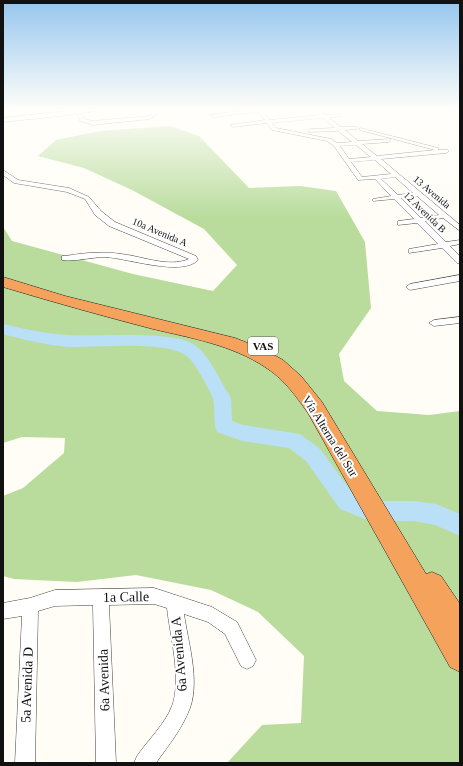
<svg xmlns="http://www.w3.org/2000/svg" width="463" height="766" viewBox="0 0 463 766" font-family="Georgia,serif">
<style>
.forest{fill:#b9dc9c}
.lines{fill:none;stroke-linecap:round;stroke-linejoin:round}
.river{fill:#b9e0f7;fill-rule:evenodd}
.street-casing{stroke:#444;stroke-width:1}
.highway-casing{stroke:#222;stroke-width:1}
.street{fill:#fff;fill-rule:evenodd}
.highway{fill:#f5a25d;fill-rule:evenodd}
.labels{text-anchor:middle;dominant-baseline:central;stroke-width:4;stroke-linejoin:round;paint-order:stroke}
.far-street-label{font-size:10px;fill:#111;stroke:#fff}
.shield{fill:#fff;stroke:#585858;stroke-width:1}
.shield-label{font-size:11px;font-weight:bold;fill:#111}
.street-label{font-size:12px;fill:#111;stroke:#fff}
.near-street-label{font-size:14px;fill:#111;stroke:#fff}
</style>
<rect width="100%" height="100%" fill="#fffdf5"/>
<path class="forest" d="M170,126l29,10 50,52 51,-2 36,5 29,51 6,66 -32,46 5,27 33,30 52,4 31,-4v352h-233l35,-38 39,-2 3,-67 -46,-44 -47,-22 -75,-15 -59,7 -63,-3 -11,-3v-80l20,-8 41,-35 1,-15 -43,-1 -19,6v-216l9,14 121,33 80,17 24,-26 -33,-36 -72,-39 -48,-22 -46,-12 18,-16 44,-9z"/>
<g class="lines">
<path class="river" d="M3,324c22,5 43,10 66,11 28,2 102,-5 124,9 16,10 25,33 35,49l3,5 1,23 11,4 57,9 20,15 34,46 16,6h44l22,3 24,10v22l-25,-11 -21,-4h-44l-30,-12 -34,-48 -17,-13 -47,-7 -25,-9c-5,-12 -1,-22 -4,-33 -1,-6 -18,-35 -23,-40 -17,-20 -94,-11 -121,-12 -23,-2 -44,-7 -66,-13z"/>
<g class="street-casing">
<g id="street">
<path d="M77,110h24l-19,3 2,6 9,2 56,-5 3,-2 -1,-4h5l2,4 -8,5 -57,6 -13,-4 -2,-7 -75,8v-4z"/>
<path d="M246,110h20l-3,2 7,8 49,-5 -5,-5h5l6,5 16,-1v2l-12,2 12,9h16v2l-12,1 13,11 33,-2 -2,3 -27,2 15,12 58,-6 -75,-20v-2l78,20v2h10v2l-2,1 -65,6 79,66v6l-17,-13 -18,3 21,21 14,-2v4l-10,2 10,10v7h-3l-15,-15 -33,5v-4l29,-5 -21,-21 -19,2v-4l16,-2 -20,-20 -21,2v-2l18,-3 -16,-17 -17,1 -24,-34 -7,-5 -55,-11 -5,-7 -34,4 -3,-2 35,-5 -7,-8 -45,5 -3,-2zM323,118l12,10 -25,1 -2,3 30,-1 14,11 -15,1 -6,-4 -55,-11 -4,-5zM356,145l15,12 -22,2 -9,-13zM375,160l16,14 -29,3 -11,-15zM395,177l18,16 -15,2 -17,-16zM417,196l22,19 -18,3 -20,-20z"/>
<path d="M3,170l15,10 51,8 20,9 12,14 14,11 81,34 2,4c-16,17 -71,-2 -93,-3 -12,0 -32,5 -43,3v-4h3c19,-3 37,-5 56,-2 21,2 47,14 68,5l-80,-33 -14,-11 -10,-16 -18,-7 -53,-9 -11,-8z"/>
<path d="M460,275v6l-50,9 -4,-3 4,-3z"/>
<path d="M460,317v6l-26,3 -5,-3 5,-3z"/>
<path d="M154,588l58,19 25,15 19,38 -3,6 -6,3 -6,-3 -16,-32 -17,-12 -24,-8c4,28 16,66 6,94 -8,21 -22,38 -34,55h-22l3,-7c11,-16 28,-32 35,-50 10,-27 -2,-70 -5,-98l-13,-4 -45,1 7,158h-20l-3,-158 -38,1 -17,5 -3,152h-20l7,-147 -19,3v-16l27,-5 25,-8z"/>
</g>
</g>
<g class="highway-casing">
<path id="highway" d="M3,277l62,19 170,42 28,11 20,11 18,16 21,26 104,172 6,-2 9,4 19,28v68l-10,-5 -142,-254c-12,-17 -25,-35 -43,-46 -33,-22 -74,-29 -112,-38 -50,-13 -100,-27 -150,-42z"/>
</g>
<use href="#street" class="street"/>
<use href="#highway" class="highway"/>
</g>
<linearGradient id="sky" x2="0" y2="1"><stop stop-color="#95c6ee"/><stop offset="0.5" stop-color="#fffefa"/><stop offset="1" stop-color="#fffefa" stop-opacity="0"/></linearGradient>
<rect width="463" height="218" fill="url(#sky)"/>
<g class="labels">
<g class="far-street-label">
<text transform="translate(432 192) rotate(40)">13 Avenida</text>
<text transform="translate(425 212) rotate(44)">12 Avenida B</text>
<text transform="translate(160 232) rotate(23)">10a Avenida A</text>
</g>
<rect class="shield" x="248" y="337" width="30" height="18" rx="3"/>
<g class="shield-label">
<text x="263" y="346">VAS</text>
</g>
<g class="street-label">
<text transform="translate(330 436) rotate(58)">Vía Alterna del Sur</text>
</g>
<g class="near-street-label">
<text transform="translate(126 597) rotate(-1)">1a Calle</text>
<text transform="translate(179 654) rotate(-95)">6a Avenida A</text>
<text transform="translate(104 680) rotate(-92)">6a Avenida</text>
<text transform="translate(27 685) rotate(-88)">5a Avenida D</text>
</g>
</g>
<rect width="463" height="766" fill="none" stroke="#111111" stroke-width="8"/>
</svg>
